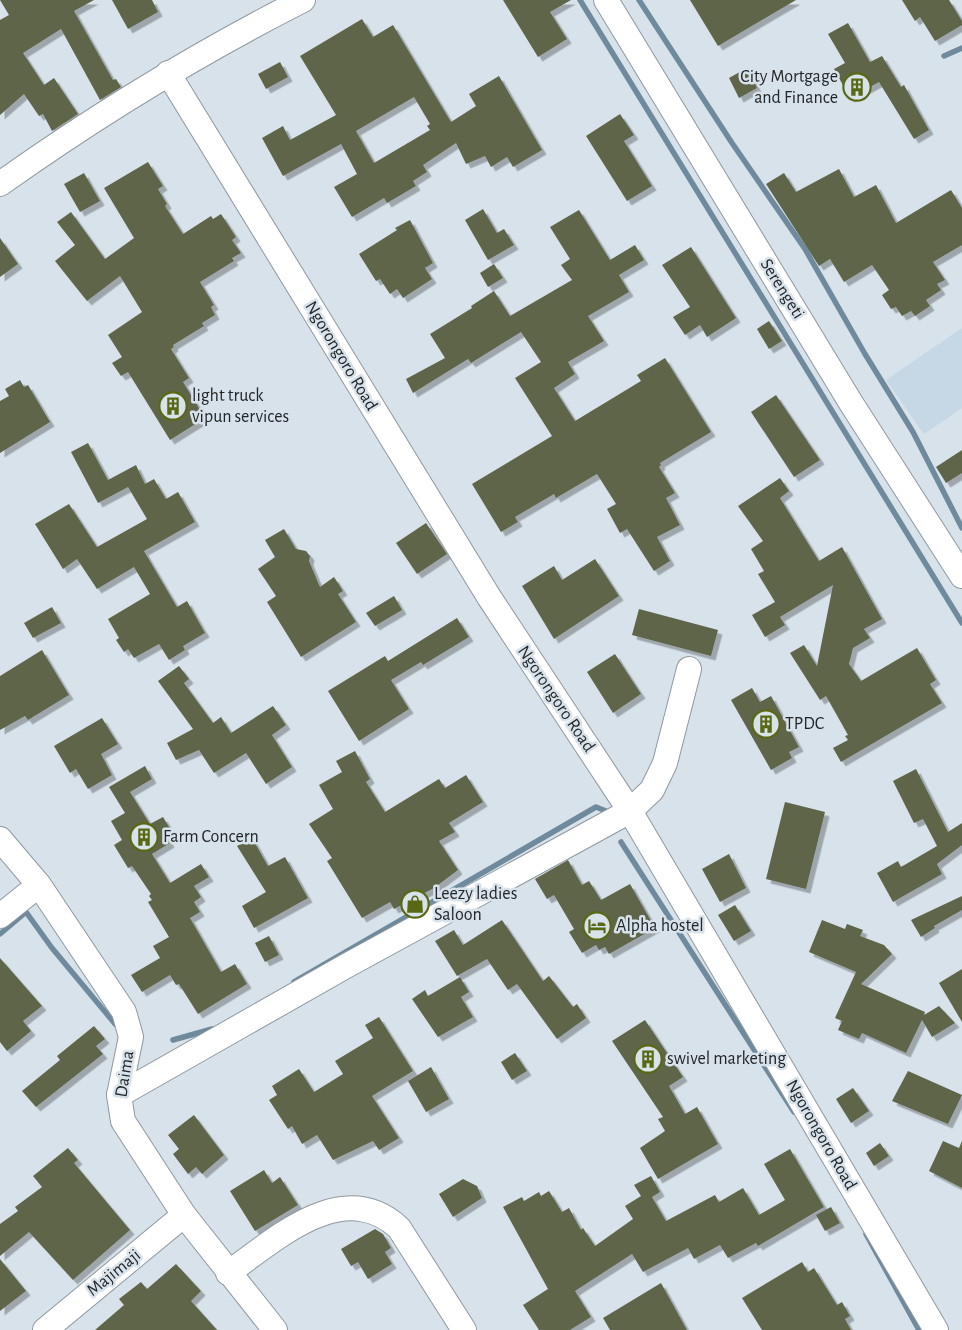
<svg xmlns="http://www.w3.org/2000/svg" width="962" height="1330" viewBox="0 0 962 1330" font-family="'Alegreya Sans',sans-serif">
<style>
.built{fill:#c6d8e5}
.lines{fill:none;stroke-linecap:round;stroke-linejoin:round}
.stream{stroke:#708a9d;stroke-width:5.5}
.building{fill:#5e654a;fill-rule:evenodd;filter:url(#shadow)}
.street-casing{stroke:#8e99a0;stroke-width:26}
.street{stroke:#fff;stroke-width:24}
.labels{text-anchor:middle;dominant-baseline:central;stroke-width:5;stroke-linejoin:round;paint-order:stroke}
.poi-label{font-size:18px;fill:#222629;stroke:#d7e2eb;text-anchor:start}
.street-label{font-size:18px;fill:#222629;stroke:#d7e2eb}
</style>
<defs>
<filter id="shadow"><feDropShadow dx="4.5" dy="4.5" stdDeviation="0" flood-color="#0004"/></filter>
</defs>
<rect width="100%" height="100%" fill="#d7e2eb"/>
<path class="built" d="M962,328v80l-38,26 -38,-54z"/>
<g class="lines">
<g class="stream">
<path d="M580,0l382,623"/>
<path d="M639,0l93,143 73,106 60,105 48,78 49,96"/>
<path d="M944,56l18,-8"/>
<path d="M621,842l173,270"/>
<path d="M0,934l26,-22 26,36 64,77"/>
<path d="M294,982l302,-175 15,6"/>
<path d="M173,1040l39,-11"/>
<path d="M866,1234l53,96"/>
</g>
</g>
<g class="building">
<path d="M0,0h94l-20,11 39,69 3,-1 5,8 -21,13 -39,-71 -38,24 21,32 10,-7 24,36 -26,17 -9,-17 -4,2 -15,-22 -24,21v-95l9,-5z"/>
<path d="M112,0h40l6,12 -30,17z"/>
<path d="M503,0h68l-21,12 17,27 -29,18z"/>
<path d="M690,0h106l-78,46z"/>
<path d="M902,0h47l13,21v4l-27,16 -15,-24 -5,4z"/>
<path d="M362,19l11,18 20,-12 58,97 25,-16 -7,-12 30,-18 43,74 -29,17 -6,-10 -16,10 -6,-11 -19,8 -10,-21 -33,22 4,7 -14,9 3,5 -29,17 -3,-5 -32,19 -18,-30 23,-13 -16,-30 -58,32 -21,-38 21,-12 7,14 46,-25 -36,-59zM414,97l16,27 -3,2 3,4 -56,33 -18,-32z"/>
<path d="M848,23l22,39 12,-6 19,31 3,-2 25,45 -15,9 -35,-57 -29,16 -16,-29 11,-6 -17,-29z"/>
<path d="M280,62l8,15 -22,12 -8,-15z"/>
<path d="M747,68l10,20 -18,10 -10,-20z"/>
<path d="M620,114l14,21 -10,6 28,45 -25,15 -41,-65z"/>
<path d="M148,162l15,24 -5,3 9,15 -2,2 18,28 28,-18 2,3 8,-5 15,23 -4,3 9,13 -9,5 2,3 -34,21 14,23 -3,2 4,8 -13,8 2,3 -31,19 1,2 -3,2 18,29 -6,4 22,36 -35,22 -42,-68 -7,4 -9,-13 10,-6 -14,-22 34,-23 -22,-36 -33,25 -32,-40 20,-16 -18,-23 14,-10 34,47 29,-21 -30,-50z"/>
<path d="M839,169l15,28 22,-12 20,38 55,-33 11,18v37l-29,17 12,18 -8,4 4,6 -15,10 4,6 -15,10 -4,-5 -9,5 -6,-9 -5,2 -9,-14 7,-5 -17,-25 -28,17 -14,-23 -11,7 -53,-82 18,-11 12,19z"/>
<path d="M84,173l16,28 -20,11 -16,-28z"/>
<path d="M483,209l14,24 7,-4 10,16 -26,15 -23,-40z"/>
<path d="M579,210l31,50 25,-15 9,15 -25,15 10,17 -41,24 16,25 -36,21 7,12 -21,14 21,33 66,-40 -4,-6 28,-17 46,74 -51,31 1,2 -2,2 16,26 -9,5 14,27 -23,12 13,24 -16,10 -27,-42 -7,4 -13,-24 9,-5 -19,-30 -41,24 -2,-4 -39,23 3,5 -17,10 -29,-48 80,-48 -37,-58 26,-16 -20,-30 -50,31 -3,-4 -55,34 -7,-14 39,-21 -15,-24 42,-26 -1,-2 23,-15 16,25 62,-36 -11,-15 9,-6 -20,-32z"/>
<path d="M410,220l23,43 -8,5 7,11 -29,19 -6,-9 -7,5 -10,-15 -4,2 -17,-27 38,-24 -2,-2z"/>
<path d="M0,238l18,26 -18,13z"/>
<path d="M691,247l45,71 -29,19 -7,-12 -15,10 -12,-18 17,-10 -28,-42z"/>
<path d="M494,264l9,14 -15,9 -8,-14z"/>
<path d="M769,321l13,20 -13,8 -12,-20z"/>
<path d="M20,380l4,7 4,-2 22,37 -50,31v-52l9,-5 -4,-7z"/>
<path d="M776,395l44,65 -26,17 -43,-65z"/>
<path d="M88,443l20,37 28,-15 9,19 9,-5 12,20 12,-7 17,30 -51,29 33,56 10,-6 18,32 -22,13 2,4 -16,10 -10,-16 -25,14 -6,-9 -4,3 -8,-12 3,-2 -11,-19 42,-25 -16,-27 -37,22 -20,-30 -14,10 -28,-45 34,-20 28,43 50,-28 -19,-32 -30,16 -27,-51z"/>
<path d="M962,450v23l-16,10 -10,-16z"/>
<path d="M780,478l9,13 -9,7 39,63 23,-14 40,72 -18,10 6,9 -17,10 -4,16 12,17 56,-33 19,32 -6,4 12,19 -101,59 -8,-14 15,-8 -3,-4 3,-1 -22,-39 -6,4 -30,-47 14,-8 13,21 16,-81 -53,32 5,8 -20,12 -13,-22 23,-13 -17,-28 6,-3 -13,-22 12,-8 -25,-35z"/>
<path d="M426,523l21,31 -30,20 -21,-31z"/>
<path d="M284,529l12,20 10,2 4,5 -1,5 11,26 14,-10 9,14 -5,3 18,28 -55,35 -34,-55 9,-6 -18,-27 17,-12 -10,-17z"/>
<path d="M595,559l24,37 -65,43 -32,-53 32,-20 8,14z"/>
<path d="M394,596l8,14 -27,16 -9,-13z"/>
<path d="M52,607l9,16 -28,15 -9,-15z"/>
<path d="M639,609l79,21 -7,26 -79,-21z"/>
<path d="M457,618l12,19 -46,28 -2,-3 -30,18 18,29 -50,32 -31,-50 57,-35 3,5z"/>
<path d="M42,650l27,45 -41,25 -3,-4 -25,14v-54z"/>
<path d="M615,654l26,40 -28,19 -26,-41z"/>
<path d="M179,666l10,13 -5,4 29,40 8,-6 10,16 42,-27 13,19 -14,10 20,32 -26,17 -20,-31 -32,20 -15,-23 -23,10 -9,-17 26,-14 -35,-48z"/>
<path d="M752,688l8,14 11,-6 28,51 -10,5 3,6 -21,12 -40,-70z"/>
<path d="M102,718l16,26 -17,10 11,21 -24,14 -12,-20 -6,4 -16,-27z"/>
<path d="M355,751l15,28 -4,3 19,30 54,-33 6,9 21,-13 17,27 -34,21 6,9 -16,9 19,29 -24,18 -40,21 -4,-7 -28,16 -35,-57 5,-3 -23,-34 24,-15 -14,-24 23,-13 -6,-11z"/>
<path d="M145,766l7,13 -22,13 20,32 13,-7 9,15 -6,4 4,7 -18,11 18,29 31,-19 8,13 -15,9 7,11 -7,5 6,10 -10,6 31,54 14,-8 12,20 -49,30 -19,-30 -3,1 -6,-10 -28,17 -11,-17 29,-17 -7,-12 16,-9 -21,-35 4,-2 -3,-4 2,-2 -19,-28 -4,2 -14,-23 8,-5 -11,-19 14,-8 -16,-26z"/>
<path d="M916,769l32,63 14,-9v22l-25,19 5,10 -49,28 -16,-29 21,-12 3,6 36,-21 -14,-27 -9,4 -21,-42z"/>
<path d="M785,802l40,10 -19,77 -40,-10z"/>
<path d="M252,838l16,28 17,-9 23,41 -54,30 -12,-22 24,-14 -29,-46z"/>
<path d="M729,854l17,34 -26,14 -18,-33z"/>
<path d="M568,860l14,25 7,-4 12,19 29,-16 25,44 -46,26 -4,-7 -6,3 -3,-5 -14,8 -13,-21 5,-3 -20,-34 -7,4 -12,-20z"/>
<path d="M962,896v14l-28,16 1,2 -14,9 -10,-17z"/>
<path d="M735,905l16,26 -17,10 -16,-26z"/>
<path d="M502,920l41,61 6,-5 24,31 4,-3 9,14 -29,21 -40,-55 -9,6 -21,-31 -30,17 -22,-35 19,-11 9,15z"/>
<path d="M822,920l23,9 2,-5 16,6 -3,6 24,9 8,9 -31,30 64,28 -1,3 15,-9 16,17 -23,14 -10,-17 -16,33 -44,-20 -3,6 -21,-9 4,-9 -7,-3 21,-46 -47,-20z"/>
<path d="M269,936l10,19 -14,7 -10,-19z"/>
<path d="M0,958l42,48 -19,15 8,10 -24,20 -7,-9z"/>
<path d="M962,969v53l-23,-39z"/>
<path d="M460,977l9,15 -8,5 12,20 -35,20 -26,-38 13,-9 3,6z"/>
<path d="M379,1017l34,54 -41,25 27,42 -20,12 -6,-9 -40,19 -16,-25 -15,9 -10,-18 -4,3 -19,-29 8,-5 -5,-9 27,-17 15,23 29,-18 -8,-13 38,-23 -8,-13z"/>
<path d="M645,1020l38,57 -14,9 16,28 12,-7 21,37 -60,35 -18,-31 25,-17 -7,-12 5,-2 -51,-76z"/>
<path d="M94,1026l11,13 -9,7 7,8 -67,53 -14,-16 38,-31 -3,-4z"/>
<path d="M515,1053l12,18 -15,9 -11,-18z"/>
<path d="M431,1067l18,32 -23,13 -18,-31z"/>
<path d="M908,1071l54,24 -14,29 -56,-23z"/>
<path d="M853,1088l16,23 -18,12 -15,-24z"/>
<path d="M194,1115l30,40 -22,19 -6,-7 -8,7 -15,-20 6,-5 -11,-14z"/>
<path d="M943,1141l16,7 3,-7v47l-33,-17z"/>
<path d="M880,1143l9,13 -15,10 -8,-13z"/>
<path d="M68,1148l10,12 -4,3 56,67 -57,50 -44,-48 -29,24v-32l18,-13 -3,-4 27,-20 -9,-11z"/>
<path d="M790,1149l34,58 -66,39 -2,-3 -28,15 -8,-13 -26,14 -6,-11 -45,24 -11,-18 -57,37 16,26 -21,13h-31l-16,-25 25,-16 -45,-82 19,-10 2,4 15,-9 2,4 8,-5 13,21 7,-4 12,22 2,-2 12,18 38,-27 -8,-13 16,-10 -7,-11 17,-9 9,16 -8,5 14,24 49,-26 4,7 24,-14 16,27 26,-15 -21,-36z"/>
<path d="M264,1170l8,13 8,-6 18,28 -43,26 -25,-40z"/>
<path d="M463,1179l14,7 5,12 -29,19 -14,-23z"/>
<path d="M831,1207l9,16 -15,8 -9,-16z"/>
<path d="M375,1229l8,5 8,14 -6,4 7,12 -24,15 -10,-17 -7,4 -10,-17z"/>
<path d="M0,1259l26,32 -26,20z"/>
<path d="M802,1262l6,10 6,-4 23,37 5,-3 8,14 -5,3 6,11h-89l-20,-32z"/>
<path d="M176,1264l25,27 -10,10 26,29h-122l29,-25 -5,-6 22,-17 6,7z"/>
<path d="M661,1283l26,47h-77l-7,-12z"/>
</g>
<g class="lines">
<g class="street-casing">
<g id="street">
<path d="M606,0l245,403 111,173"/>
<path d="M168,73l321,524 141,214 306,519"/>
<path d="M0,184c97,-69 197,-130 303,-184"/>
<path d="M0,839l39,46 85,127 7,25 -12,58 4,26 61,94 91,115"/>
<path d="M0,916l39,-31"/>
<path d="M119,1095l227,-129 284,-155 22,-21 13,-27 24,-94"/>
<path d="M228,1273c47,-33 115,-97 171,-45l65,102"/>
<path d="M45,1330l139,-115"/>
</g>
</g>
<use href="#street" class="street"/>
</g>
<defs>
<g id="building-ring" transform="scale(1.4375)"><circle r="9.5" fill="#d7e2eb" stroke="#596913" stroke-width="1.5"/><path d="M-4-6H4V6H1V3H-1V6H-4ZM-2.5-4.3h1.7v1.8h-1.7ZM.8-4.3h1.7v1.8H.8ZM-2.5-1h1.7V.8h-1.7ZM.8-1h1.7V.8H.8Z" fill="#596913"/></g>
<g id="shop-ring" transform="scale(1.4375)"><circle r="9.5" fill="#d7e2eb" stroke="#596913" stroke-width="1.5"/><path d="M-5-2.5h2.3a2.7 3.5 0 0 1 5.4 0H5L5.5 6h-11ZM-1.5-2.5h3a1.5 2.3 0 0 0-3 0Z" fill="#596913"/></g>
<g id="hotel-ring" transform="scale(1.4375)"><circle r="9.5" fill="#d7e2eb" stroke="#596913" stroke-width="1.5"/><path d="M-6-4.5h1.5V1H6V5H4.5V3h-9V5H-6ZM-4 0a1.8 1.8 0 1 1 3.6 0ZM.5 0V-2.5h3Q6-2.5 6 0Z" fill="#596913"/></g>
</defs>
<g fill-rule="evenodd">
<use href="#building-ring" x="857" y="87"/>
<use href="#building-ring" x="173" y="406"/>
<use href="#building-ring" x="766" y="724"/>
<use href="#building-ring" x="144" y="837"/>
<use href="#shop-ring" x="415" y="904"/>
<use href="#hotel-ring" x="597" y="926"/>
<use href="#building-ring" x="648" y="1059"/>
</g>
<g class="labels">
<g class="poi-label">
<text x="838" y="77" text-anchor="end">City Mortgage<tspan x="838" dy="21">and Finance</tspan></text>
<text x="192" y="396">light truck<tspan x="192" dy="21">vipun services</tspan></text>
<text x="785" y="724">TPDC</text>
<text x="163" y="837">Farm Concern</text>
<text x="434" y="894">Leezy ladies<tspan x="434" dy="21">Saloon</tspan></text>
<text x="616" y="926">Alpha hostel</text>
<text x="667" y="1059">swivel marketing</text>
</g>
<g class="street-label">
<text transform="translate(782 289) rotate(58)">Serengeti</text>
<text transform="translate(341 356) rotate(59)">Ngorongoro Road</text>
<text transform="translate(556 699) rotate(56)">Ngorongoro Road</text>
<text transform="translate(125 1074) rotate(-81)">Daima</text>
<text transform="translate(821 1135) rotate(60)">Ngorongoro Road</text>
<text transform="translate(114 1273) rotate(-39)">Majimaji</text>
</g>
</g>
</svg>
